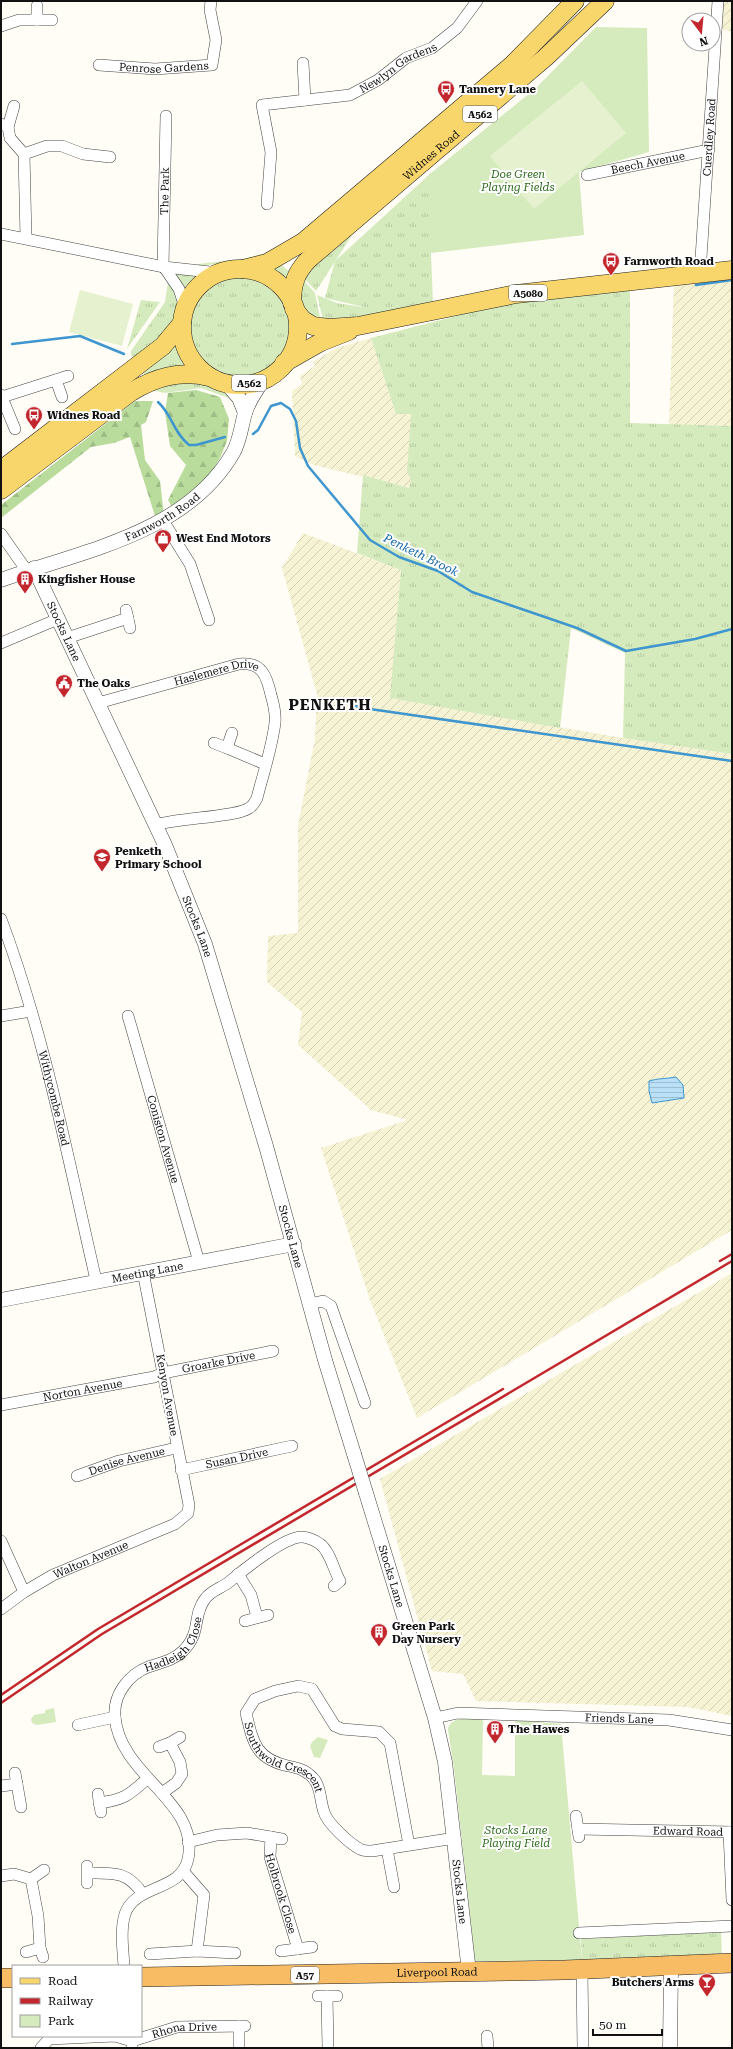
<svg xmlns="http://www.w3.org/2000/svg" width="733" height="2049" viewBox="0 0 733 2049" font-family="'Roboto Serif',serif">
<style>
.farmland{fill:url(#farmland-furrows)}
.grass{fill:url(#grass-tufts)}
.forest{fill:url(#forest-firs)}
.park{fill:#d5ebbd}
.pitch{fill:#e6f2cf}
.water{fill:url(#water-rules);stroke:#3f96cf}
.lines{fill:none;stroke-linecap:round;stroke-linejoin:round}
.stream{stroke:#3f96cf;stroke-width:2.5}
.minor-casing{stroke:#444;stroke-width:12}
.tertiary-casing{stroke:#444;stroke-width:15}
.primary-casing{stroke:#222;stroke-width:19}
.trunk-casing{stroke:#222;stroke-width:20}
.minor{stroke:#fff;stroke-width:11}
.tertiary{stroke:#fff;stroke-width:14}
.primary{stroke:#f9d66b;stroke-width:18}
.trunk{stroke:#f7bc64;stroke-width:19}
.rail{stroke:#c4262e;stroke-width:2.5}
.tertiary-bridge-casing{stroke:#444;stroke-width:15;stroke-linecap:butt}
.tertiary-bridge{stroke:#fff;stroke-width:14}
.labels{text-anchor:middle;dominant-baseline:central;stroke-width:4;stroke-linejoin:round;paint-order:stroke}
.shield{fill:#fff;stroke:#585858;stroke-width:1}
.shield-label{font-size:10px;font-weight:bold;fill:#111}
.street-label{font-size:11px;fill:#111;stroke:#fff}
.poi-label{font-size:11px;font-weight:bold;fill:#111;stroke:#fff;text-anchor:start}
.park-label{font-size:11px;font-style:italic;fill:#2f6b1f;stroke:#fff}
.water-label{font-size:12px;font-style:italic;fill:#1768a6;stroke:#fff}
.district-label{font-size:15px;font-weight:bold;letter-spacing:1px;fill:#111;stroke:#fff}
</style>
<defs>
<pattern id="farmland-furrows" width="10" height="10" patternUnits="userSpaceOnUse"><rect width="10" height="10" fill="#f6f3d4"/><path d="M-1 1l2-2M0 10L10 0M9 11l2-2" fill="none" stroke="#d2cfb5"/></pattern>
<pattern id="grass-tufts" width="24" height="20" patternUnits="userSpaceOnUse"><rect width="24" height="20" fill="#d5ebbd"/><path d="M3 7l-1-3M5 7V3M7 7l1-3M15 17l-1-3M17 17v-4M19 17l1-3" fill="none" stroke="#b6c8a1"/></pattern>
<pattern id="forest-firs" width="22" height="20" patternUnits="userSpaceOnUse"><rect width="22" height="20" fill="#b9dc9c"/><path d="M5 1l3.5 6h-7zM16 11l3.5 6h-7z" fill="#9ebc85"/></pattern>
<pattern id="water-rules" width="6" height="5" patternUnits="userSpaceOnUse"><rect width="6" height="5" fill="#b9e0f7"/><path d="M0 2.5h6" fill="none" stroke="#9ebfd3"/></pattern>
</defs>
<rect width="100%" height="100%" fill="#fffdf5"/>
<g class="farmland">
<path d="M719,1h13v31l-15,-4z"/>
<path d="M732,274v152l-63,-1 5,-143z"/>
<path d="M371,338l25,76h15v65l-2,9 -95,-23 -19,-9 -3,-65 10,-7 -2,-8 15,-10 -3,-4 25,-14z"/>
<path d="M303,533l98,37 -10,128 232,40 109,16v476l-315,188 -47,-118 -49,-152 87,-28 -37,-10 -73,-65 4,-33 -35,-30 1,-46 30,-3v-107l17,-88 2,-44 -35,-126z"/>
<path d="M732,1273v443l-44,-9 -212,-6 -13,-27 -31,-3 -52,-192z"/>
</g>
<g class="grass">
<path d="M431,173v80l2,51 -54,13 -56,3 -6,-25 20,8 31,5 -43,-10 10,-37z"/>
<path d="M354,232l-38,59 -14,-15z"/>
<path d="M270,252l-15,8 -57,6v-2l44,-5z"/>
<path d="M281,265l9,7 -2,12 -15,-14z"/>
<path d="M177,272l27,5 -15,14 -3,-1 -10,-15z"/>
<path d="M240,275c62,2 69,89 9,102 -15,3 -31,-1 -43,-11 -40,-30 -9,-85 34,-91z"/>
<path d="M304,281l11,12 5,25 -14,-4 -8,-15z"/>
<path d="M168,282c6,4 6,9 9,16 9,27 -25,46 -43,62l-3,-5v-4l34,-49z"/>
<path d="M630,289v134l102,3v328l-109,-16 2,-85 -54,-25 -11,100 -170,-30 11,-128 -44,-17 6,-78 46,13 2,-9 -4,-7 4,-58h-15l-25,-76 128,-33z"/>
<path d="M141,300l19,2 -33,47z"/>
<path d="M176,342l10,25 -40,11 -5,-9z"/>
<path d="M203,381l24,10 7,9 -33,-12 -36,5 -14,-3 3,-5z"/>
<path d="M721,1932l1,25 -140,3 -1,-21z"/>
</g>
<g class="forest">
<path d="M196,390l24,7 9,22 -2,22 -7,17 -18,29 -29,22 -5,-9 18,-35 -16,-19 -5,-34 3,-19z"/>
<path d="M135,401h18l-7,21 -5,3 4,35 15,21 4,34 -9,1 -25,-79 -16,6 -23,4 -90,71v-13z"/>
</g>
<g class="park">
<path d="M596,27l51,1 2,124 -70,20 5,63 -153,18v-80l105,-85z"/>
<path d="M54,1708l2,14 -19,3 -5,-2 -1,-4 3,-4 11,-2v-3z"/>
<path d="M475,1718l8,2 -1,55 33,1v-56l46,4 21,236 -107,1 -21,-193 -6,-38c1,-13 18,-11 27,-12z"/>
<path d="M318,1737l10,3 -8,18 -6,-1 -4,-11 2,-4z"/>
</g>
<g class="pitch">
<path d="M582,81l44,52 -92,76 -44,-53z"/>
<path d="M80,290l53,14 -11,42 -53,-14z"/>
</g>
<path class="water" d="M676,1077l7,8 1,13 -32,5 -3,-12v-10c9,-3 17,-2 27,-4z"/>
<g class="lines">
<g class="stream">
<path d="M696,285l36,-5"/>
<path d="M12,344l68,-8 44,18"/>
<path d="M158,402c15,14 15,30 31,43h7l29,-8"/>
<path d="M253,434l5,-4 13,-24 10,-3 9,6 6,12 4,27 8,18 62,74 29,17 39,14 34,21 105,36 49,23 69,-12 37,-10"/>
<path d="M352,705l11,3 369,53"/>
</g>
<g class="minor-casing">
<g id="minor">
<path d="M37,20v-14"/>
<path d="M1,26l18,-6h33"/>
<path d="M303,63l2,37"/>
<path id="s1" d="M99,65l56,4 57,-4 4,-25 -6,-30 1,-9"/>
<path d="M1,124l7,3 2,11 14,16 2,84"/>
<path d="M8,127l6,-21"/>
<path d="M24,154l23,-8h15l21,8 27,3"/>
<path id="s2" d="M587,175l122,-25"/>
<path id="s3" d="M267,204l4,-52 -9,-47 88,-10 28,-15 28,-22 26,-10 25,-20 20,-27"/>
<path d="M1,234l163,33 46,5 19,-1"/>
<path id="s4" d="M163,267l3,-151"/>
<path d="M164,267l15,22 7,21"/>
<path id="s5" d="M700,273l18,-272"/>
<path d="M56,380l6,17"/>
<path d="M1,395l14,34"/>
<path d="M2,397l66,-21"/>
<path d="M162,519l28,45 19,56"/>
<path d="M1,534l26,37"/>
<path d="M126,610l4,18"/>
<path d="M67,638l61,-20"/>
<path d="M1,643l57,-24"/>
<path id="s6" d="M98,703l141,-39c23,-3 28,13 32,31 3,10 5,18 4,28 -3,25 -12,51 -18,75 -2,4 -4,8 -8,10 -11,9 -73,10 -93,17"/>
<path d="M214,743l13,5 5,-15"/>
<path d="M227,748l38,16"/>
<path id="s7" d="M1,919c44,117 67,240 95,361"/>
<path d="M1,1016l30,-5"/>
<path id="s8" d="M128,1016l71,246"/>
<path d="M310,1304l13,-3 8,5 34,97"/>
<path id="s9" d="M1,1405l153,-28 9,-4 110,-22"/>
<path id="s10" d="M181,1470l111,-24"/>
<path id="s11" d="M77,1476l42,-15 57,-13"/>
<path d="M1,1541l23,51"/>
<path d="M238,1574l13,21 6,22"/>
<path id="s12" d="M1,1609l23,-17 29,-17 122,-51 13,-11 1,-8 -46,-233"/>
<path d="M245,1621l23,-6"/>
<path id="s13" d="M435,1718l23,-5 211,7 63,10"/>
<path d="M78,1725l37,-8"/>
<path d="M159,1747l11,-4 10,-6"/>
<path d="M15,1773l6,34"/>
<path d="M1,1786l16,-2"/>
<path d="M162,1793l14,-10 6,-9 -2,-12 -10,-19"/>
<path d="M98,1794l3,18"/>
<path d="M99,1803c25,-3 30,-8 48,-24"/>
<path d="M576,1816l3,21"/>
<path id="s14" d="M578,1829l154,3"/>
<path d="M729,1832l3,68"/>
<path id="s15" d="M271,1837l-1,20 28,92"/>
<path d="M188,1842l29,-7 30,-2 35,6"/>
<path id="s16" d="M409,1845l-19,-102 -11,-11 -37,-3 -7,-3 -23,-37 -14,-3 -23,5 -20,8 -9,14c7,30 10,46 42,53 10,2 18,4 25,12 8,8 7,23 11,34 3,11 26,32 36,37 3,2 8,2 12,2l83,-13"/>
<path d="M387,1849l7,38"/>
<path d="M87,1866v17"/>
<path d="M183,1871l21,24 -7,56"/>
<path d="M88,1873c25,0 39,-2 54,20"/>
<path d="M1,1876l13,-2 17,5 13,-9"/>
<path d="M31,1879l7,37 2,32"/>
<path d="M579,1933l153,-7"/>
<path d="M281,1951l31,-4"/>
<path d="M26,1952l14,-4 3,9"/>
<path d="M150,1954l47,-3 38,2"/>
<path id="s17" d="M124,1966c-1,-16 -4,-36 1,-52 10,-30 56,-22 63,-55 12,-58 -68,-82 -73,-142 -2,-22 13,-42 33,-50 14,-5 24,-6 35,-16 19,-19 9,-35 22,-52 6,-9 17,-11 24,-17 13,-11 56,-46 73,-45 6,0 14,4 18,7 10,7 14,27 20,37l-6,5"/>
<path d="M582,1970l1,78"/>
<path d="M318,1996h19"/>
<path d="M327,1996l1,52"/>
<path d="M239,2026v22"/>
<path d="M487,2036l1,12"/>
<path id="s18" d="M132,2041l45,-14 68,-1"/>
<path d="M41,2048l8,-9 66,-3 17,5v6"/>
</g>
</g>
<g class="tertiary-casing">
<g id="tertiary">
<path d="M226,383l13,15 6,15"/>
<path id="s19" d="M34,568l131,277 40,99 61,202 59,214 29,94"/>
<path id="s20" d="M1,580c80,-29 185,-46 232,-127 7,-12 8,-26 12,-40 4,-13 12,-24 19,-34"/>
<path id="s21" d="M1,1300l293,-56"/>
<path id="s22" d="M366,1493l69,225 10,44 24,210"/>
<path d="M670,2048l1,-81"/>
</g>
</g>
<g class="primary-casing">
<g id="primary">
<path d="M243,269l24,-6 36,-21 209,-177 63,-64"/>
<circle cx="240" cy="327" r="58"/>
<path id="s23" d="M292,303c0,-19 4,-31 17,-44l237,-202 59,-56"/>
<path d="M294,309l9,11 10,6 16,2 29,-2 158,-32 216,-24"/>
<path d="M284,363l37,-21 28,-11"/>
<path d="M1,470l162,-124 19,-23"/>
<path d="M1,490l130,-98c25,-15 49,-22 78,-15"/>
</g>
</g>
<g class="trunk-casing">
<g id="trunk">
<path id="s24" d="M141,1977l423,-7 168,-7"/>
<path d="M1,1978h12"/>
</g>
</g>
<use href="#minor" class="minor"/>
<use href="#tertiary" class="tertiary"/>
<use href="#primary" class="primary"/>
<use href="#trunk" class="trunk"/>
<g class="rail">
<path d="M720,1261l12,-7"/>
<path d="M1,1695l97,-66 405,-240"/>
<path d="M1,1703l101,-69 630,-373"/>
</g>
<g class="tertiary-bridge-casing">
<path id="tertiary-bridge" d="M354,1454l12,39"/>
</g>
<use href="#tertiary-bridge" class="tertiary-bridge"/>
</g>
<defs>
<g id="bus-pin" transform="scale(0.9)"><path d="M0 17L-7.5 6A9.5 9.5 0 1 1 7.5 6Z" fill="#c4262e" stroke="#fff"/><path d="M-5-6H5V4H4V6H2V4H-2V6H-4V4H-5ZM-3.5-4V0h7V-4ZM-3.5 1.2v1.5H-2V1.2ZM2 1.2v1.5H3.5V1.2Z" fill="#fff"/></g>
<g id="shop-pin" transform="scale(0.9)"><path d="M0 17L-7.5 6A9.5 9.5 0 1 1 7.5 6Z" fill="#c4262e" stroke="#fff"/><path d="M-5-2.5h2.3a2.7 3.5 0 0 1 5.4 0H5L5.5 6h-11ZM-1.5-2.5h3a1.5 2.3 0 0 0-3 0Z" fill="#fff"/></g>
<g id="building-pin" transform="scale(0.9)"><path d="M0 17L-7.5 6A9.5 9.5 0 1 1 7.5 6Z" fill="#c4262e" stroke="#fff"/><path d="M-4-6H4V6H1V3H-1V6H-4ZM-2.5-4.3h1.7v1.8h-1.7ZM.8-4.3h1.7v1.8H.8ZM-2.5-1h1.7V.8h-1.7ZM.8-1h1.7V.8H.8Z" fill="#fff"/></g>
<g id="civic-pin" transform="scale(0.9)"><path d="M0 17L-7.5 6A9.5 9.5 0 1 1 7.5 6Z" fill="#c4262e" stroke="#fff"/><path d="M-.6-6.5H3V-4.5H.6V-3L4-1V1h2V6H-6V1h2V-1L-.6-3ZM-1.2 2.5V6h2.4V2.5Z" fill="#fff"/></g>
<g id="school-pin" transform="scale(0.9)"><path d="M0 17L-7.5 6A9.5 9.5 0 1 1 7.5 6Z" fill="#c4262e" stroke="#fff"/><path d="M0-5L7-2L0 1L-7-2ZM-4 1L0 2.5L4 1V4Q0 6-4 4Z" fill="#fff"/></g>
<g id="bar-pin" transform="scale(0.9)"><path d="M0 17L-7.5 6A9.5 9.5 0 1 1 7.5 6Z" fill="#c4262e" stroke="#fff"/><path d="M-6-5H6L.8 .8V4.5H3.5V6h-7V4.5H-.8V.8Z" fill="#fff"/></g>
</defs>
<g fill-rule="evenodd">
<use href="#bus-pin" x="446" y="89"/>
<use href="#bus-pin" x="611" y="261"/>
<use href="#bus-pin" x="34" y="415"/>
<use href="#shop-pin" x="163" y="538"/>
<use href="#building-pin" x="25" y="579"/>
<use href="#civic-pin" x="64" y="683"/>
<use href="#school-pin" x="102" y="857"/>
<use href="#building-pin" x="379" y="1632"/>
<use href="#building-pin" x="495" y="1729"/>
<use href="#bar-pin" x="707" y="1982"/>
</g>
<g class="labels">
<g class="shield">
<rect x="463" y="106" width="34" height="16" rx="3"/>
<rect x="509" y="285" width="38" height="16" rx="3"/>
<rect x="232" y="375" width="34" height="16" rx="3"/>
<rect x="291" y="1967" width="28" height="16" rx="3"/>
</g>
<g class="shield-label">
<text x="480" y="114">A562</text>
<text x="528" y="293">A5080</text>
<text x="249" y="383">A562</text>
<text x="305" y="1975">A57</text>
</g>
<g class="street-label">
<text stroke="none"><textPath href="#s1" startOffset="65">Penrose Gardens</textPath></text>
<text stroke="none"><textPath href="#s3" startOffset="244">Newlyn Gardens</textPath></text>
<text stroke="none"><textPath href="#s5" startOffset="136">Cuerdley Road</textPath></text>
<text stroke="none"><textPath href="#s23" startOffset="209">Widnes Road</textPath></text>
<text stroke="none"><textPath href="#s2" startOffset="62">Beech Avenue</textPath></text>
<text stroke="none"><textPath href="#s4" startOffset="76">The Park</textPath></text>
<text stroke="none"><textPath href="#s20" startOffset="174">Farnworth Road</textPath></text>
<text stroke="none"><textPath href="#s19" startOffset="70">Stocks Lane</textPath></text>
<text stroke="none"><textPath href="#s6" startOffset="123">Haslemere Drive</textPath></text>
<text stroke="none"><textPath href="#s19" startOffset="394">Stocks Lane</textPath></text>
<text stroke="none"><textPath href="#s7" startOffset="187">Withycombe Road</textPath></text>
<text stroke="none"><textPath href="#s8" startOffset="128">Coniston Avenue</textPath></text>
<text stroke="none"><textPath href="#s19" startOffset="718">Stocks Lane</textPath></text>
<text stroke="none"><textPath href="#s21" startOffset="149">Meeting Lane</textPath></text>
<text stroke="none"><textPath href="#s9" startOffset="222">Groarke Drive</textPath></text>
<text stroke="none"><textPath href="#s9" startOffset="83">Norton Avenue</textPath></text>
<text transform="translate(167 1395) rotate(80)">Kenyon Avenue</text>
<text stroke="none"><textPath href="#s10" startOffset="57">Susan Drive</textPath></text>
<text stroke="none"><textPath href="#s11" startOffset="52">Denise Avenue</textPath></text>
<text stroke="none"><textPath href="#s12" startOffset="103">Walton Avenue</textPath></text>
<text stroke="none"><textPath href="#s22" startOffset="87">Stocks Lane</textPath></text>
<text stroke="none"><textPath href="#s17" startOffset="405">Hadleigh Close</textPath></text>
<text stroke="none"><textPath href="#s13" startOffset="185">Friends Lane</textPath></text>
<text stroke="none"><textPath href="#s16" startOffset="347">Southwold Crescent</textPath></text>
<text stroke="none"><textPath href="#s14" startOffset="110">Edward Road</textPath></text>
<text stroke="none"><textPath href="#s22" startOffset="411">Stocks Lane</textPath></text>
<text stroke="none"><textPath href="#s15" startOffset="58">Holbrook Close</textPath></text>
<text stroke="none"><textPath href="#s24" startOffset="296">Liverpool Road</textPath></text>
<text stroke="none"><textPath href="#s18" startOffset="54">Rhona Drive</textPath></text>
</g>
<g class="poi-label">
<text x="459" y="89">Tannery Lane</text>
<text x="624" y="261">Farnworth Road</text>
<text x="47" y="415">Widnes Road</text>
<text x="176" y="538">West End Motors</text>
<text x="38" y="579">Kingfisher House</text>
<text x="77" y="683">The Oaks</text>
<text x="115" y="851">Penketh<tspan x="115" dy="13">Primary School</tspan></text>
<text x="392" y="1626">Green Park<tspan x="392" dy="13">Day Nursery</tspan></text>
<text x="508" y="1729">The Hawes</text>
<text x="694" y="1982" text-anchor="end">Butchers Arms</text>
</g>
<g class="park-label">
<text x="518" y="174">Doe Green<tspan x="518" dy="13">Playing Fields</tspan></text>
<text x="516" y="1830">Stocks Lane<tspan x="516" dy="13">Playing Field</tspan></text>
</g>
<g class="water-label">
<text transform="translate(421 555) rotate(26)">Penketh Brook</text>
</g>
<g class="district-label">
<text x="330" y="705">PENKETH</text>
</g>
</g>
<rect width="733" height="2049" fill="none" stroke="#111111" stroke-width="4"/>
<rect x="12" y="1965" width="130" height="72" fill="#ffffff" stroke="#a0a0a0"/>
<rect x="20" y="1978" width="20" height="6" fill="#f9d66b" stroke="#a0a0a0"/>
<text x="48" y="1985" font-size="12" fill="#111111">Road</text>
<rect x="20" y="1998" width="20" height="6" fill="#c4262e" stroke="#a0a0a0"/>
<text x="48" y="2005" font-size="12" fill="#111111">Railway</text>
<rect x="20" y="2015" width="20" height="12" fill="#d5ebbd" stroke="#a0a0a0"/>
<text x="48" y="2025" font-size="12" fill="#111111">Park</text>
<g transform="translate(701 32) rotate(164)"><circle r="19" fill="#ffffff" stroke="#a0a0a0"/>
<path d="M0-3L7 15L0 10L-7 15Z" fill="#c4262e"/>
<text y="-6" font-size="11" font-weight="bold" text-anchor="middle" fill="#111111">N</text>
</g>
<path d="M593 2029v6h69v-6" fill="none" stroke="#111111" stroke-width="2"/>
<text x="599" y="2029" font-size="12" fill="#111111" stroke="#ffffff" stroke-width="3" paint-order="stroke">50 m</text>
</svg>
